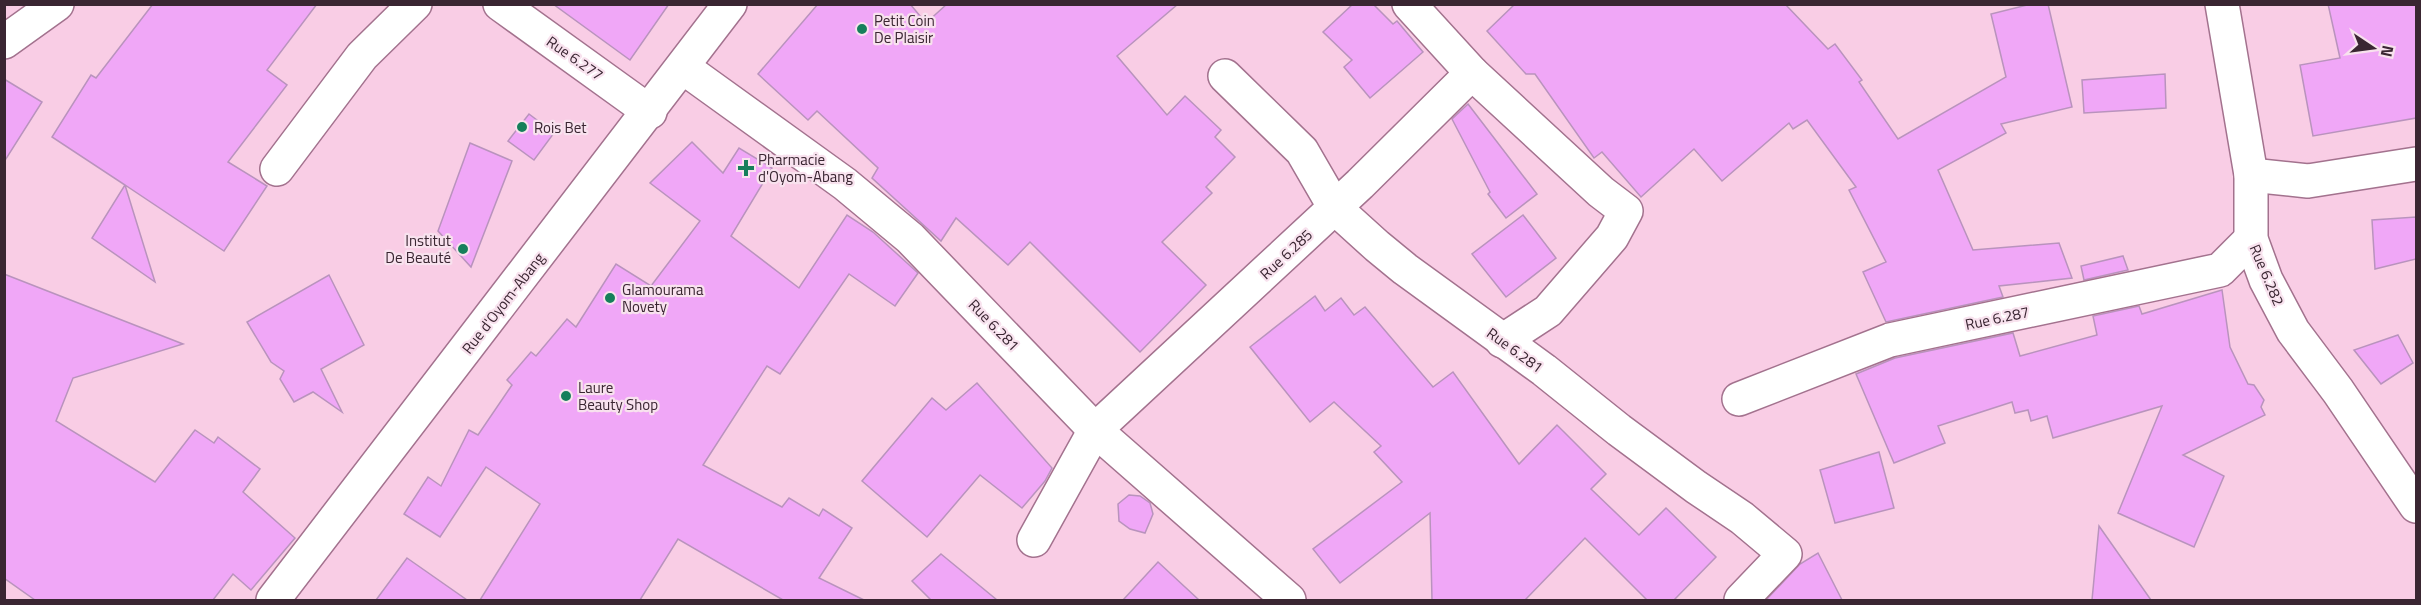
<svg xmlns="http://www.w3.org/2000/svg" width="2421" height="605" viewBox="0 0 2421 605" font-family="'Titillium Web',sans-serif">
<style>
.building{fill:#f0a7f7;stroke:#b993bd;stroke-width:1.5}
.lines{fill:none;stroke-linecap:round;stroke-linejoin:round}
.minor-casing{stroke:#a3728e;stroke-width:36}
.major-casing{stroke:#a3728e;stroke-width:36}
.minor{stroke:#fff;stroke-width:33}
.major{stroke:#fff;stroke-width:33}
.poi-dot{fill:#157f5b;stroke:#f8e2ee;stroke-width:2}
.labels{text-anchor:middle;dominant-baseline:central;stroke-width:4.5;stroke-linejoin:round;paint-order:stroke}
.poi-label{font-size:15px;fill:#3a2632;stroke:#f8e2ee;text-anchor:start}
.street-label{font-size:15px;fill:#3a2632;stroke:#f8e2ee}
</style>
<rect width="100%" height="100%" fill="#f9cde5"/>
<g class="building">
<path d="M153,4h164l-50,66 20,15 -59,77 39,24 -43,65 -99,-66 30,97 -63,-44 33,-53 -73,-48 39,-62 5,3z"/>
<path d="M553,4h116l-39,56z"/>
<path d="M818,4h92l16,19 21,-19h231l-61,52 50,59 18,-19 36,34 -6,7 20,20 -29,30 6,6 -50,49 44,43 -66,67 -110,-110 -22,23 -52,-47 -15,23 -69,-63 6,-10 -61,-57 -9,9 -50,-46z"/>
<path d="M1353,4h20l20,20 4,-3 26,31 -53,46 -26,-31 8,-7 -29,-28z"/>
<path d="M1515,4h270l43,45 7,-5 27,36 -3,2 39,57 108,-62 -15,-63 40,-10h17l24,103 -71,17 5,9 -68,37 35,80 86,-7 13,35 -73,8 4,11 -117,25 -23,-50 23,-10 -37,-72 7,-3 -49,-67 -14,9 -4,-6 -67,58 -28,-32 -53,48 -39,-45 -8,6 -59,-84h-9l-39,-43z"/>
<path d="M2328,4h88v114l-103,18 -13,-71 40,-7z"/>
<path d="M2165,74l1,34 -82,5 -2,-33z"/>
<path d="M4,79l38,23 -38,60z"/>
<path d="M1468,104l69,90 -31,24 -18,-24 2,-2 -38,-73z"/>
<path d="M529,114l25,19 -20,27 -26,-19z"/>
<path d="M692,142l31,31 16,-25 33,20 -41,68 68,52 48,-73 26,17 45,41 -23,33 -46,-32 -69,100 -13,-8 -64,99 79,42 7,-9 30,18 4,-7 29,19 -33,50 45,22h-81l-105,-61 -38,61h-160l60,-96 -54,-37 -46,70 -36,-23 24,-37 13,9 28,-56 9,5 34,-50 -5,-5 24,-28 5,4 31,-37 9,8 40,-63 35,22 49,-65 -50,-38z"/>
<path d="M470,143l42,18 -41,106 -33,-36z"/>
<path d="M1523,215l33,43 -50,39 -34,-43z"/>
<path d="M2416,217v42l-41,10 -3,-49z"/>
<path d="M2123,256l5,14 -44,10 -3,-14z"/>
<path d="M4,274l179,70 -110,34 -17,43 99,61 40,-52 19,13 4,-6 42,32 -17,23 52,46 -44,52 -18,-16 -20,26h-178l-31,-22z"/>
<path d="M329,275l35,70 -43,24 21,43 -29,-20 -19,10 -14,-23 4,-8 -13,-9 -24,-40z"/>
<path d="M2222,290l8,57 18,37 6,1 10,15 -3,7 4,8 -82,40 41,21 -30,71 -76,-34 44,-107 -109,32 -6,-22 -16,5 -3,-11 -13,3 -3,-11 -74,24 7,17 -51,20 -38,-89 39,-16 118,-25 7,23 77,-21 -4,-19 46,-10 3,8z"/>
<path d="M1315,296l10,15 16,-13 13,17 11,-8 68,80 20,-15 66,92 38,-39 49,49 -15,15 48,46 27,-27 50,49 -42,43h-27l-62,-62 -60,62h-93l-2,-87 -90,70 -27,-34 89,-67 -28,-30 7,-6 -47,-44 -24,20 -60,-75z"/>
<path d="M2398,335l15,28 -32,21 -27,-34z"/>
<path d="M977,383l75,85 -7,13 -23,27 -42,-33 -53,62 -65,-56 70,-83 14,12z"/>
<path d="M1879,452l15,56 -59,15 -15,-53z"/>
<path d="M1129,495l11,1 10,7 3,11 -8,19 -15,-4 -11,-8 -1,-17z"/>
<path d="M2099,526l52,74h-59z"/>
<path d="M1818,553l24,47h-76l34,-36z"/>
<path d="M941,554l56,46h-66l-19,-19z"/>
<path d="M407,558l60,42h-91z"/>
<path d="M1158,562l41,38h-76z"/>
</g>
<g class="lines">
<g class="minor-casing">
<g id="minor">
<path d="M500,4l150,108"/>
<path d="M2222,4l29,171v64l15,41 27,51 45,60 78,115"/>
<path d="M4,42l53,-38"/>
<path d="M684,68l161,116 65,54 185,192 194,170"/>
<path d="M1472,73l129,119 25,19 -14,26 -64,74 -46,30"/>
<path d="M1225,76l77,75 33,57 42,38 28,23 139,101 75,60 77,57 46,31 43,36 -44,46"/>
<path d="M277,169l85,-113 53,-52"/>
<path d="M2251,175l57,6 108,-17"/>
<path d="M1739,399l151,-59 330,-70 31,-31"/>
<path d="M1034,540l61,-110 265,-246 112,-111 -63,-69"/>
</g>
</g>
<g class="major-casing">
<path id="major" d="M273,600l457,-596"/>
</g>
<use href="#minor" class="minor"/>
<use href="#major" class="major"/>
</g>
<g class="poi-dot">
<circle cx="862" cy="29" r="6"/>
<circle cx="522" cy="127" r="6"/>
<path d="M743 159h6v6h6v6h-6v6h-6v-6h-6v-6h6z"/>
<circle cx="463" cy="249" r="6"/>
<circle cx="610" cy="298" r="6"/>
<circle cx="566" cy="396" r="6"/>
</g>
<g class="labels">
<g class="poi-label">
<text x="874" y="20">Petit Coin<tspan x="874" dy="17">De Plaisir</tspan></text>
<text x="534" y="127">Rois Bet</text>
<text x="758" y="159">Pharmacie<tspan x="758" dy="17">d'Oyom-Abang</tspan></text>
<text x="451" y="240" text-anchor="end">Institut<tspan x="451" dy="17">De Beauté</tspan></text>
<text x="622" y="289">Glamourama<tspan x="622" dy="17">Novety</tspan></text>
<text x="578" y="387">Laure<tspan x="578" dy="17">Beauty Shop</tspan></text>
</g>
<g class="street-label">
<text transform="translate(575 58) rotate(35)">Rue 6.277</text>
<text transform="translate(1286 254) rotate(-43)">Rue 6.285</text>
<text transform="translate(2267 275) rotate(67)">Rue 6.282</text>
<text transform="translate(503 303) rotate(-52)">Rue d'Oyom-Abang</text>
<text transform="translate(1997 318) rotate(-12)">Rue 6.287</text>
<text transform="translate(994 325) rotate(46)">Rue 6.281</text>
<text transform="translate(1515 350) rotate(36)">Rue 6.281</text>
</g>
</g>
<rect width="2421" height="605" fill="none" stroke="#3a2632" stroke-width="12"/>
<g transform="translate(2373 48) rotate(103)" stroke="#f8e2ee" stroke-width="4.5" paint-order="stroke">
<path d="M0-4.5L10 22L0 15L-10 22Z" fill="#3a2632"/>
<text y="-9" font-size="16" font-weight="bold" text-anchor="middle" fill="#3a2632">N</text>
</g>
</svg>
